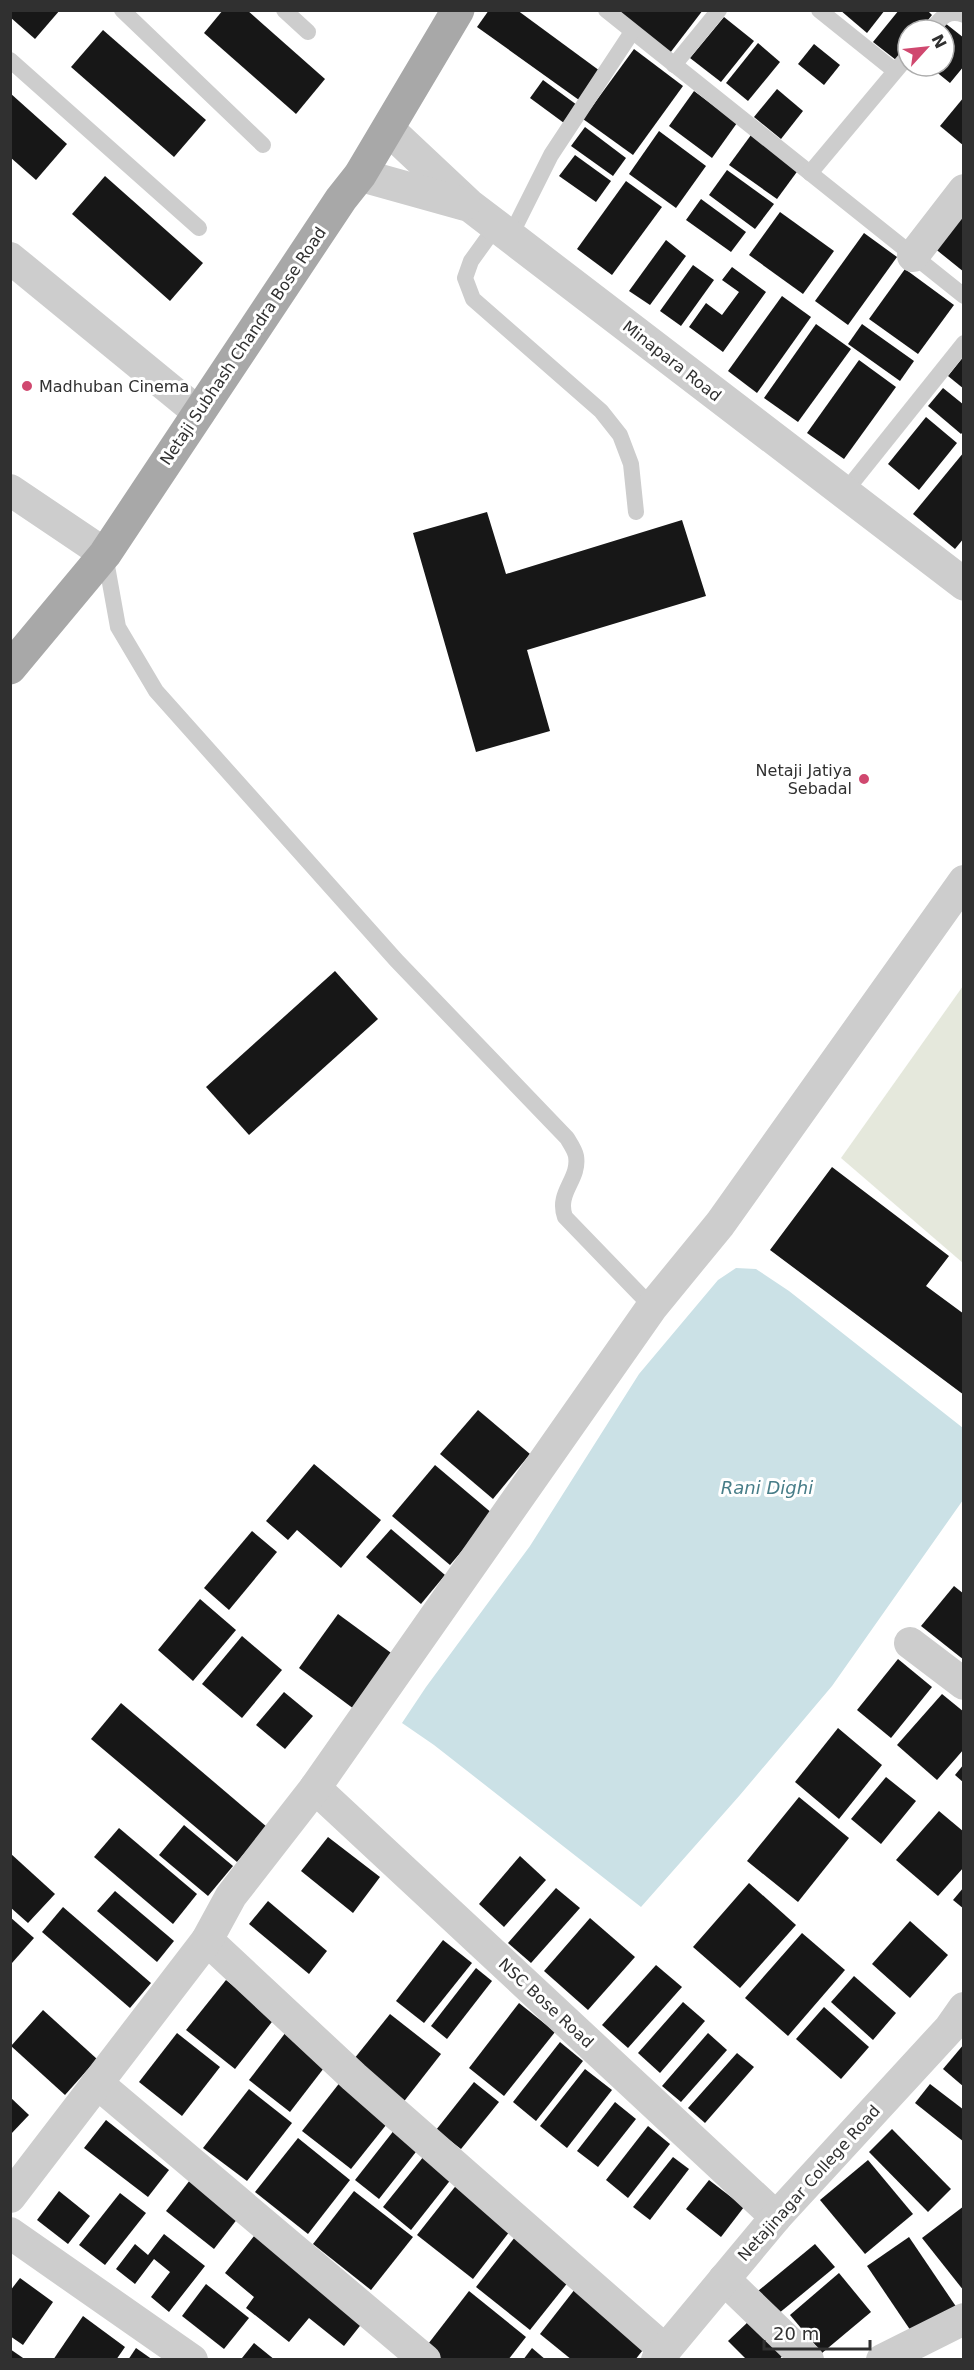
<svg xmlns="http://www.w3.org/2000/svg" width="974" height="2370" viewBox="0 0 974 2370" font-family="'DejaVu Sans',sans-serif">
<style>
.green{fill:#e5e8dc}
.water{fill:#cbe1e6}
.building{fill:#171717}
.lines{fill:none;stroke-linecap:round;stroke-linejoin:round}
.service{stroke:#cdcdcd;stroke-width:16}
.minor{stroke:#cdcdcd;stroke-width:32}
.tertiary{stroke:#cdcdcd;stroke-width:33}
.primary{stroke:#a8a8a8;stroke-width:33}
.poi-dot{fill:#d0486f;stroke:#fff;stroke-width:2}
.labels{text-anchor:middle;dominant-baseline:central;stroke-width:6;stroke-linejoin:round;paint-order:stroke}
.street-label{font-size:16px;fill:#303030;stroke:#fff}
.poi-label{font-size:16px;fill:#303030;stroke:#fff;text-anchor:start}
.water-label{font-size:18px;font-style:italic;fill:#477d88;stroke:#fff}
</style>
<rect width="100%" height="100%" fill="#fff"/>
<path class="green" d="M963,986l1,277h-1l-122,-105z"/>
<path class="water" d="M736,1268l20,1 33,22 174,137v72l-131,186 -92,109 -99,112 -207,-162 -32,-22 24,-36 104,-141 109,-172 79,-94z"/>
<g class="building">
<path d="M10,10h50l-25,29 -25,-22z"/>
<path d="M223,10h24l78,69 -29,35 -92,-81z"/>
<path d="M489,10h28l83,61 -21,29 -102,-73z"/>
<path d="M615,10h88l-33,43z"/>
<path d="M840,10h45l-18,23z"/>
<path d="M899,10h28l5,5 -12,15h-12v15l-12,15 -23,-18z"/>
<path d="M724,17l30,24 -33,41 -31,-24z"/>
<path d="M945,23l19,15v28l-14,17 -21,-17h15v-36h-4z"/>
<path d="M103,30l103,90 -32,37 -103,-90z"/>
<path d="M758,43l22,19 -32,39 -22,-18z"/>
<path d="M814,44l26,21 -16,20 -26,-21z"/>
<path d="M634,49l49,37 -50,69 -50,-36z"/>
<path d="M543,80l34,25 -13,18 -34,-25z"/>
<path d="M777,89l26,22 -22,28 -27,-22z"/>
<path d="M694,91l43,32 -25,35 -43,-32z"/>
<path d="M10,93l57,51 -31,36 -26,-23z"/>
<path d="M964,97v49l-24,-20z"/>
<path d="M585,127l41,31 -13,18 -42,-30z"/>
<path d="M659,131l47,35 -30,42 -47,-34z"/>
<path d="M751,135l48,34 -22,30 -48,-34z"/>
<path d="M575,155l36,26 -15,21 -37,-26z"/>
<path d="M727,170l47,34 -19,25 -46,-34z"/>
<path d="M105,176l98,87 -33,38 -98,-87z"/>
<path d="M626,181l36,26 -50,68 -35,-26z"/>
<path d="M701,199l45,33 -15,20 -45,-32z"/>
<path d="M964,199v73l-36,-29z"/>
<path d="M780,212l54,39 -31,43 -54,-39z"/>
<path d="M864,233l33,24 -49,68 -33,-24z"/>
<path d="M666,240l20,16 -36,49 -21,-14z"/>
<path d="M693,265l21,15 -33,46 -21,-15z"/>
<path d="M732,267l34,25 -43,60 -34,-25 17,-24 16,12 17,-23 -17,-12z"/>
<path d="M905,269l49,36 -36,49 -49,-35z"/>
<path d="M782,296l29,21 -54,76 -29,-22z"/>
<path d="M816,324l35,25 -53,73 -34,-24z"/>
<path d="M862,324l52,37 -14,20 -52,-37z"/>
<path d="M964,356v33l-16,-13z"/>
<path d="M859,360l37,27 -52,72 -37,-26z"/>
<path d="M943,388l21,17v26l-3,3 -33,-28z"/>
<path d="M926,417l31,26 -38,47 -31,-26z"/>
<path d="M964,452v86l-9,11 -42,-35z"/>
<path d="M487,512l19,62 176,-54 24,76 -179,54 23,81 -74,21 -63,-219z"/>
<path d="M335,971l43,48 -129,116 -43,-48z"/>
<path d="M832,1167l117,89 -23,30 38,28v81l-194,-145z"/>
<path d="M478,1410l52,44 -37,45 -53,-45z"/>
<path d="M314,1464l67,56 -40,48 -44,-38 -9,10 -22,-19z"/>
<path d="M435,1465l58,49 -43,51 -58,-49z"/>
<path d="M391,1529l54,46 -24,29 -55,-47z"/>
<path d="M252,1531l25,21 -48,58 -25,-22z"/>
<path d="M954,1586l10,8v66l-43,-34z"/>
<path d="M200,1599l36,31 -43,51 -35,-31z"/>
<path d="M338,1614l60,44 -40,54 -59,-44z"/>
<path d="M242,1636l40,34 -40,48 -40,-34z"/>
<path d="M898,1659l34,28 -41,51 -34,-28z"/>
<path d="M284,1692l29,24 -28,33 -29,-24z"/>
<path d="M942,1694l22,18v37l-27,31 -40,-35z"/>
<path d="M121,1703l146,124 -30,35 -146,-123z"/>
<path d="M838,1728l44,37 -43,54 -44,-37z"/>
<path d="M964,1764v19l-9,-8z"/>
<path d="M886,1777l30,24 -35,43 -30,-25z"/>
<path d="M799,1797l50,41 -51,64 -51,-41z"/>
<path d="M939,1811l25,21v35l-26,29 -42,-36z"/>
<path d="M184,1825l49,41 -25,30 -49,-41z"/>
<path d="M119,1828l78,66 -24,30 -79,-67z"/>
<path d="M328,1837l52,40 -27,36 -52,-42z"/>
<path d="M10,1853l45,41 -27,29 -18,-16z"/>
<path d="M520,1856l26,24 -42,47 -25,-23z"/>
<path d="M749,1883l47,42 -56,63 -47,-41z"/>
<path d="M964,1887v22l-11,-9z"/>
<path d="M556,1888l24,20 -49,55 -23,-20z"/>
<path d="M115,1891l59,50 -17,21 -60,-51z"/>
<path d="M268,1901l59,50 -18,23 -60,-50z"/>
<path d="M63,1907l88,76 -21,25 -88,-76z"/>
<path d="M10,1917l24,21 -22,25 -2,-2z"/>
<path d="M590,1918l45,39 -47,53 -44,-39z"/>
<path d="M910,1921l38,34 -38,43 -38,-34z"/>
<path d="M802,1933l43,37 -57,66 -43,-38z"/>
<path d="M443,1940l29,23 -48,60 -28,-22z"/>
<path d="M656,1965l26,22 -54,61 -26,-23z"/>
<path d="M476,1968l16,13 -45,58 -16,-13z"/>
<path d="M854,1976l42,37 -23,27 -42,-38z"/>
<path d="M226,1980l49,38 -40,51 -49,-39z"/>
<path d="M683,2002l22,19 -45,52 -22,-20z"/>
<path d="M519,2003l36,29 -51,64 -35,-28z"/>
<path d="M824,2007l45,40 -28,32 -45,-40z"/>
<path d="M43,2010l54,49 -32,36 -54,-49z"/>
<path d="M390,2014l51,40 -39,50 -52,-40z"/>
<path d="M286,2032l41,32 -37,48 -41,-32z"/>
<path d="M177,2033l43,34 -38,49 -43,-34z"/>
<path d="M708,2033l19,17 -46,52 -19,-16z"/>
<path d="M560,2042l23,19 -47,60 -23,-19z"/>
<path d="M964,2044v43l-21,-18z"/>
<path d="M737,2053l17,14 -49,56 -17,-15z"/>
<path d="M585,2069l27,21 -45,58 -27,-22z"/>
<path d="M341,2081l49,39 -39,49 -49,-38z"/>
<path d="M474,2082l25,20 -38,47 -25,-19z"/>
<path d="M930,2084l34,26v32l-49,-39z"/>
<path d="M249,2089l43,34 -45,58 -44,-33z"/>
<path d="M10,2097l19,18 -19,20z"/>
<path d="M615,2102l21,17 -38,48 -21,-16z"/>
<path d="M106,2120l63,50 -21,27 -64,-49z"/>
<path d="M648,2126l22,18 -42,54 -22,-18z"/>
<path d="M395,2129l24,19 -40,51 -24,-19z"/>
<path d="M892,2129l59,60 -23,23 -59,-60z"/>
<path d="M298,2138l52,42 -42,54 -53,-42z"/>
<path d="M424,2156l28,22 -41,52 -28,-23z"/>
<path d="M673,2157l16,12 -39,51 -17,-13z"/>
<path d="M868,2160l45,54 -48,40 -45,-54z"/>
<path d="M190,2180l48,38 -24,31 -48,-38z"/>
<path d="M709,2180l35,27 -23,30 -35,-28z"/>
<path d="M458,2183l55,44 -40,52 -56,-44z"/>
<path d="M59,2191l31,25 -22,28 -31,-24z"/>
<path d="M354,2191l59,46 -42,53 -58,-46z"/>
<path d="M120,2193l26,20 -41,52 -26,-20z"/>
<path d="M964,2206v85l-42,-53z"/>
<path d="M258,2231l109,86 -23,29 -35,-28 -20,24 -43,-34 8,-11 -29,-24z"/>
<path d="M164,2234l41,32 -36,46 -18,-15 19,-25 -16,-13 -19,25 -19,-15 19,-25 13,11z"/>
<path d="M515,2237l54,44 -39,49 -54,-43z"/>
<path d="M909,2237l48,71 -42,29 -48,-71z"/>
<path d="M815,2244l20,23 -57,47 -20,-23z"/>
<path d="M839,2273l32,39 -49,41 -32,-38z"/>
<path d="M20,2278l33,24 -30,43 -13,-9v-45z"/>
<path d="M206,2284l43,34 -25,31 -42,-33z"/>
<path d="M575,2289l71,57 -11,14h-63l-32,-26z"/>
<path d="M469,2291l57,46 -18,23h-69l-14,-12z"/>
<path d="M83,2316l42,31 -9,13h-63z"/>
<path d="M749,2321l34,34 -4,5h-32l-19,-19z"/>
<path d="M254,2343l21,17h-31l-2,-2z"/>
<path d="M136,2348l17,12h-25z"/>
<path d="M532,2348l14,12h-23z"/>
<path d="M10,2349l16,11h-16z"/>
</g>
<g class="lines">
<g class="service">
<path d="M122,10l141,135"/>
<path d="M284,10l24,22"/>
<path d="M606,10l358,286"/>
<path d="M819,10l76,61"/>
<path d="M931,30c9,-11 17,-22 33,-15"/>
<path d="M10,60l189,168"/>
<path d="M674,65l45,-55"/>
<path d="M810,173l98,-117"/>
<path d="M497,225l-26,36 -6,17 8,21 128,112 19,24 11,29 5,48"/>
<path d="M510,237l41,-82 81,-123"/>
<path d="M844,493l120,-150"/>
<path d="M105,555l13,72 38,64 240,269 171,178c3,5 8,12 9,18 4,24 -20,36 -11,61l87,90"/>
</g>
<g class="minor">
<path d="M913,256l51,-66"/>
<path d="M10,258l189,155"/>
<path d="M10,490l95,64"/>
<path d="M910,1643l54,41"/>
<path d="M315,1788l461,429"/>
<path d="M207,1940l147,137 311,273"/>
<path d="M97,2083l328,277"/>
<path d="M10,2197l197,-257 24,-44 84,-108 337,-481 68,-83 244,-343"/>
<path d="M10,2233l182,127"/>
<path d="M724,2279l84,81"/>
<path d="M657,2360l119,-143 174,-189 14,-20"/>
<path d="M882,2360l82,-41"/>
</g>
<g class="tertiary">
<path d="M388,129l81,76 495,379"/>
<path d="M360,175l104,29"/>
</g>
<path class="primary" d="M10,668l95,-114 236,-355 19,-24 98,-165"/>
</g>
<g class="poi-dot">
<circle cx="27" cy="386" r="6"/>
<circle cx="864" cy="779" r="6"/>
</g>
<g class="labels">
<g class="street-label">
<text transform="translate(243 346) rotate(-56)">Netaji Subhash Chandra Bose Road</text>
<text transform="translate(672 361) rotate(38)">Minapara Road</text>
<text transform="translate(546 2003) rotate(43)">NSC Bose Road</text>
<text transform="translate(809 2183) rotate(-48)">Netajinagar College Road</text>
</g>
<g class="poi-label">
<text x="39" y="386">Madhuban Cinema</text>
<text x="852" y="770" text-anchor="end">Netaji Jatiya<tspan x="852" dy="18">Sebadal</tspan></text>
</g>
<g class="water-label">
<text x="767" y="1487">Rani Dighi</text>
</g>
</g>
<rect width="974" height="2370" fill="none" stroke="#303030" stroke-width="24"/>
<g transform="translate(926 48) rotate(63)"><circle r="28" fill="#ffffff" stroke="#acacac" stroke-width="1.5"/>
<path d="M0-4.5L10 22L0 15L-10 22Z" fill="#d0486f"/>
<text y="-9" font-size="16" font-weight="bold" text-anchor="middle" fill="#303030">N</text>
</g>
<path d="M764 2340v9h106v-9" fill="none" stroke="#303030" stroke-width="3"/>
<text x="773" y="2340" font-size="18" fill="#303030" stroke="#ffffff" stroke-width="4.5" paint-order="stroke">20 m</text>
</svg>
